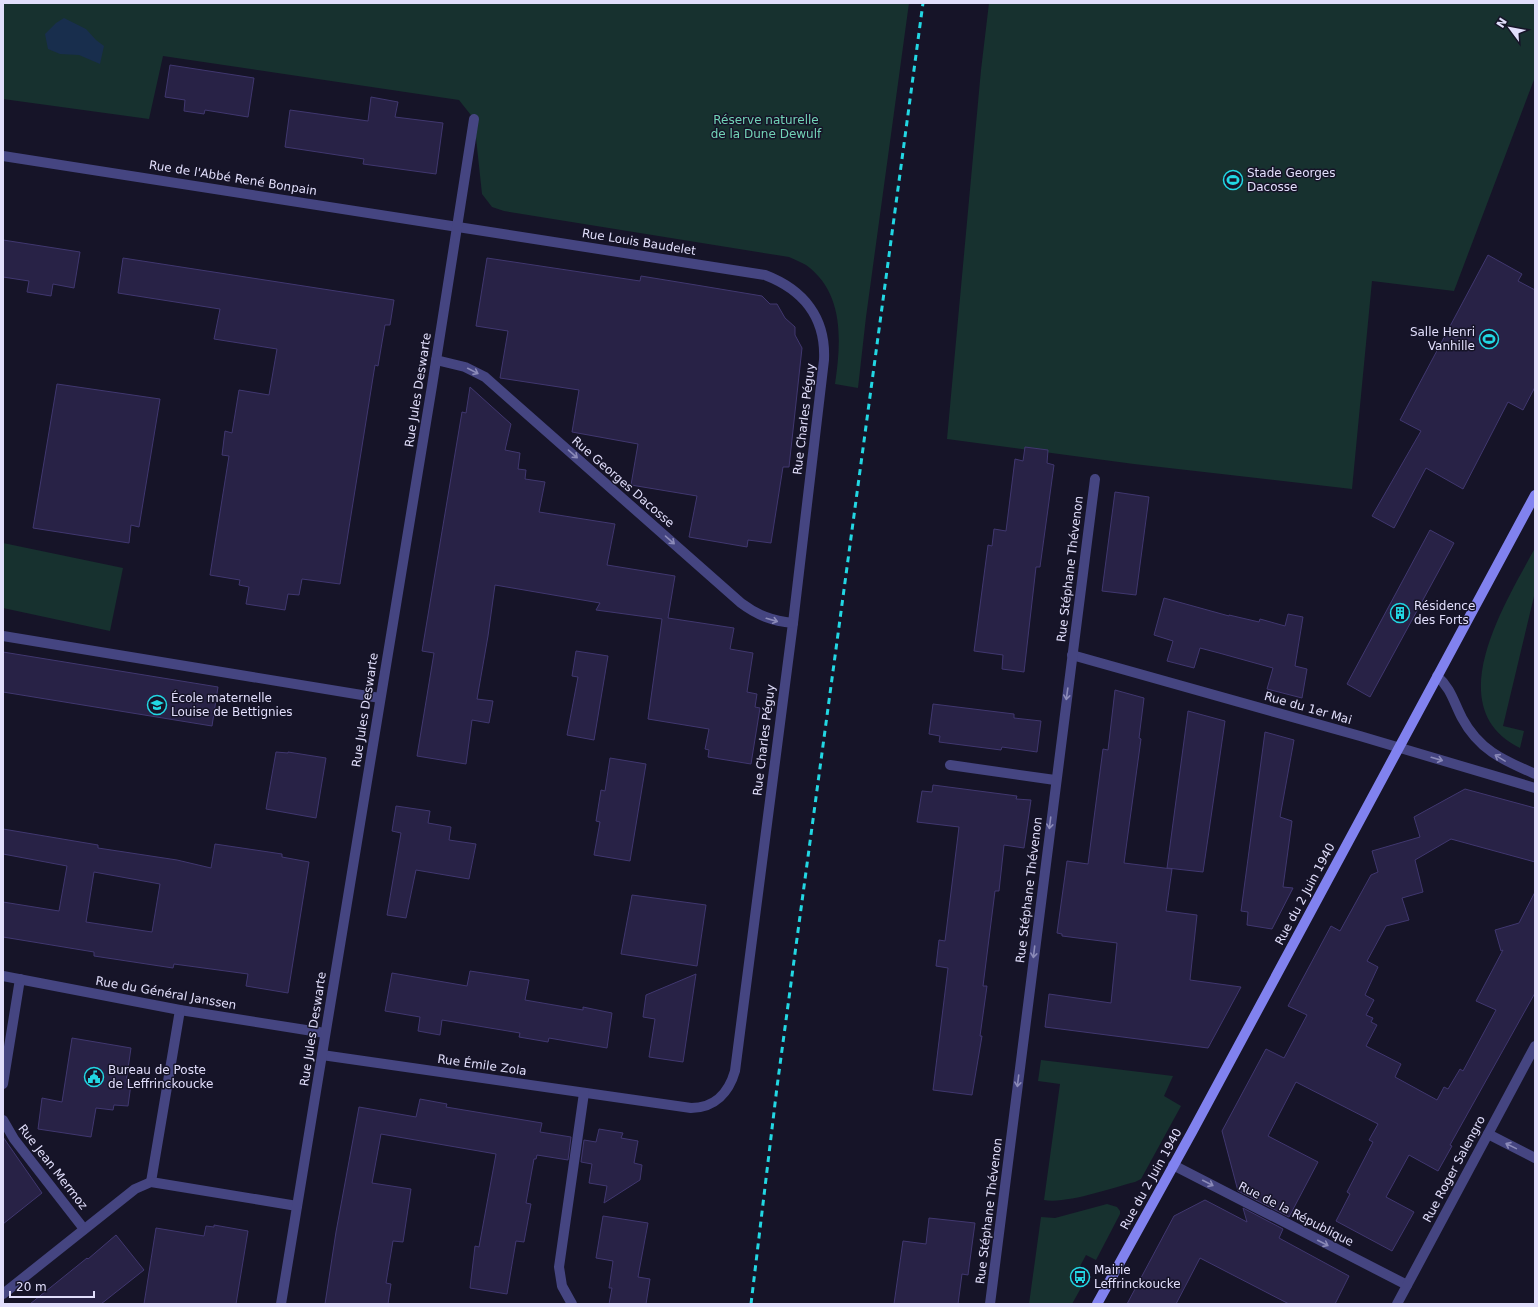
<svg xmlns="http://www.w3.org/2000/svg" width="1538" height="1307" viewBox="0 0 1538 1307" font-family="'DejaVu Sans',sans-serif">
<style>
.green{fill:#17312f}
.water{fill:#182e4d}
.building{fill:#282246;stroke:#40376f;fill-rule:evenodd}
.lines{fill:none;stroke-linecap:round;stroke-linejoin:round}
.lane{stroke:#454581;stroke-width:10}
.street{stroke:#454581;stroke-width:10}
.secondary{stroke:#8182ef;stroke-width:10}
.rail{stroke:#22d7e3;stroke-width:3;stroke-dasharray:6 5;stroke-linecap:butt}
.oneway{stroke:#8b8ab8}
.labels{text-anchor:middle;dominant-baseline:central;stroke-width:3;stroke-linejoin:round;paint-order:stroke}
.park-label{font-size:12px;fill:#72d3b7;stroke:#161428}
.poi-label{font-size:12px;fill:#e1defb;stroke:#161428;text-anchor:start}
.street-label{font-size:12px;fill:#e1defb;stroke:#161428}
</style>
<rect width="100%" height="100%" fill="#161428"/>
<g class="green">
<path d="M3,3h906l-43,314 -8,71 -23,-4c6,-41 10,-91 -29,-119 -5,-3 -11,-5 -17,-8l-285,-46 -12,-4 -10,-13 -8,-75 -15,-19 -296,-44 -14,63 -146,-20z"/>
<path d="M989,3h546v74l-81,214 -82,-10 -20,208 -218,-25 -187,-25 34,-369z"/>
<path d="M3,543l120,25 -13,63 -107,-23z"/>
<path d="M1535,548v44l-32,134 21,5 -4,17c-82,-40 -14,-146 15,-200z"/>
<path d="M1041,1060l132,16 -9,20 17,10 -40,73 -6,3c-24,6 -68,22 -91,18l16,-116 -22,-3z"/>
<path d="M1107,1204l10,3 3,4v3l-24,46 -10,-5 -14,26 10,5 -10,18h-43l12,-87 14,1z"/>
</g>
<path class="water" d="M64,18l22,11 10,11 8,6 -4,18 -21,-9 -19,-1 -12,-5 -3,-15 11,-11z"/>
<g class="building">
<path d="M170,65l84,13 -6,39 -43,-7 -1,4 -20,-3 1,-11 -20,-3z"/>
<path d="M371,97l27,5 -3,15 48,6 -7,51 -73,-10 1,-5 -79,-12 5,-37 78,11z"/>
<path d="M3,240l77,12 -6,36 -21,-4 -2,12 -24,-4 2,-11 -26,-4z"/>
<path d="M1488,255l34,19 -4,7 17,9v97l-12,23 -15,-8 -45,87 -37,-21 -32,60 -22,-12 49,-85 -21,-11z"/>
<path d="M123,258l271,42 -4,25h-5l-7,41 -3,-1 -35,219 -38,-5 -3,16 -11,-1 -3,16 -39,-6 3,-17 -10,-2 1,-5 -30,-5 19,-119 -7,-1 3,-24 7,2 7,-43 30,5 8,-46 -63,-10 6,-30 -102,-16z"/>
<path d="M487,258l153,23 1,-5 55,9 66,11 8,8h7l8,14 10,9v8l7,13 -13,119h-6l-12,76 -23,-3 -1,7 -58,-10 8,-41 -66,-11 7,-41 -66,-12 7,-42 -79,-12 8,-47 -32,-5z"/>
<path d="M57,384l103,15 -21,128 -8,-2 -2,18 -96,-15z"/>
<path d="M470,387l41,37 -6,26 15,3 -2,16 8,1 -1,9 20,3 -6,30 76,12 -8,41 68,11 -7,42 66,10 -4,21 23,4 -6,39 10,2 -2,13 5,1 -9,56 -43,-7 1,-7 -4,-1 4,-20 -61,-10 14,-100 -66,-9 4,-7 -105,-18 -7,51 -11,63 16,2 -4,22 -17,-3 -6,44 -49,-8 17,-103 -12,-2 40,-239 4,1z"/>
<path d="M1025,447l23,3 -1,13 7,2 -14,102h-4l-12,105 -22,-3 1,-14 -29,-4 14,-106 4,1 2,-17 12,2 9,-72 8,2z"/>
<path d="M1115,492l34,5 -13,98 -34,-4z"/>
<path d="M1430,530l24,13 -84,154 -23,-13z"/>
<path d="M1164,598l65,18v-1l30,7 1,-3 25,7 3,-12 15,3 -8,49 12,3 -5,29 -35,-9 6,-21 -54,-15 -19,-5 -6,20 -27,-7 6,-20 -19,-6z"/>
<path d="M576,651l32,5 -14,84 -27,-5 11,-58 -6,-1z"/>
<path d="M3,652l215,35 -6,39 -209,-34z"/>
<path d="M1115,690l29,8 -5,40 2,1 -17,124 48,6 -6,42 31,4 -7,65 51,7 -33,61 -163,-21 4,-33 62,9 6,-60 -55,-7v-2l-5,-1 10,-72 21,3 15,-115 5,1z"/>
<path d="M933,704l81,10v4l27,3 -4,31 -35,-5 -1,3 -62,-8 1,-6 -11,-2z"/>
<path d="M1188,711l37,10 -22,151 -36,-4z"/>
<path d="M1265,732l29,8 -14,77 12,4 -9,66 10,1 -21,41 -25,-4 1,-13 -7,-1z"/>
<path d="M276,752l12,1v-1l38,6 -10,60 -50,-9z"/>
<path d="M610,758l36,6 -16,97 -36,-6 6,-33 -4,-1 5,-31 4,1z"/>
<path d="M933,785l84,11 -1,3 15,1 -7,48 -20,-3 -5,46h-4l-12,95h4l-7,50h2l-10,59 -39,-5 15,-122 -12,-2 3,-26 6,1 14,-114 -42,-5 5,-31 10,1z"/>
<path d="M1465,789l70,19v54l-84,-23 -36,21 8,32 -21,6 7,22 -23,6 -19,35 11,6 -13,28 9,5 -8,15 7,3 -2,4 6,3 -11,21 35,18 -6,13 42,23 7,-13 4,2 12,-20 3,2 33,-61 -20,-9 27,-51 -2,1 -6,-21 24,-7 16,-31v101l-85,152 2,1 -14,25 -29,-16 -23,42 28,15 -22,39 -56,-30 14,-27 -3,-2 26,-50 -4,-2 9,-16 -82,-42 -28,54 50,26 -29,55 -51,-26 -16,-60 44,-82 18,9 23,-43 -19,-9 43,-80 9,5 31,-56 7,-3 -6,-21 48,-14 -6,-20z"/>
<path d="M396,806l34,5 -2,12 23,4 -2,13 27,4 -7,35 -53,-9 -10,48 -19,-3 14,-82 -9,-2z"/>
<path d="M3,829l95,16v3l79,12 34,8 4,-24 67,10v3l27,5 -21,131 -42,-7 2,-12 -74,-10 -1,4 -79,-12v-4l-91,-15v-35l56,9 8,-45 -64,-12zM94,872l66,12 -8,48 -66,-10z"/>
<path d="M632,895l74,10 -9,61 -76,-12z"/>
<path d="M470,971l59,9 -4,20 58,10v-3l29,6 -5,35 -58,-10 -1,4 -29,-5 1,-4 -78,-13 -2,15 -22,-4 2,-14 -35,-6 7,-38 75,13z"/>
<path d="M696,974l-13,88 -34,-5 6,-38 -12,-2 3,-22z"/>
<path d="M72,1038l59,10 -5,34 5,2 -3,22 -14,-1 -1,5 -17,-2 -5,29 -53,-8 4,-31 20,4z"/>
<path d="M420,1099l27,5 -1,3 96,16 -2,9 31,5 -3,23 -31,-5 -1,4h-2l-8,44 5,1 -7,38 -8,-1 -9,53 -37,-6 5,-42 4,1 17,-93 -115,-20 -9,49 39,6 -8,53 -10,-1 -7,42 5,1 -3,20h-63l11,-72 23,-125 57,10z"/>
<path d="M599,1129l24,4 -2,5 17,3 -4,22 8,2 -2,15 -36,23 3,-17 -18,-3 3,-19 -11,-2 3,-22 12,2z"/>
<path d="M3,1137l39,56 -39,31z"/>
<path d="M1205,1200l42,22 -4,-14 40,21 -4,9 70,38 -14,28h-46l-89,-46 -24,46h-49l47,-88z"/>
<path d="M603,1216l45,7 -10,54 12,2 -4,25h-37l3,-16h-3l4,-27 -17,-3z"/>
<path d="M929,1218l46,5 -7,52 -6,-1 -4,30h-64l9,-63 23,3z"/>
<path d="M214,1225l34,6 -12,73h-92l12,-76 48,8 2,-10 8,1z"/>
<path d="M116,1235l28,35 -43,34h-71l57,-46 1,1z"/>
</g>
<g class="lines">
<g class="lane">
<path d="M3,636l377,62"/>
<path d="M3,1084l17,-105"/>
<path d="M3,1120l11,19 70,90"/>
</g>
<g class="street">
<path d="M3,156l762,119c39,15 61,43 59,85l-31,263 -58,448c-6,21 -20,37 -44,37l-369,-53"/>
<path d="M436,360l29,7 20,10 256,226c16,12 31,18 52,20"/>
<path d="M1072,655l288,81 175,52"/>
<path d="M1437,676c14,12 17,27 25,42 17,32 41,42 73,56"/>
<path d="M950,765l105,15"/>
<path d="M3,976l177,34 145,23"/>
<path d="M1488,1134l47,24"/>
<path d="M1173,1165l234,120"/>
<path d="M151,1182l29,-172"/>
<path d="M3,1294l132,-105 16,-7 146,24"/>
<path d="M281,1304l151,-918 42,-267"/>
<path d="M572,1304l-10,-18 -3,-19 25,-174"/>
<path d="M990,1304l105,-825"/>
<path d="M1397,1304l138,-258"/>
</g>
<path class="secondary" d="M1097,1304l95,-172 343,-637"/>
<path class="rail" d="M751,1304l26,-217 146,-1084"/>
</g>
<defs><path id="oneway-shaft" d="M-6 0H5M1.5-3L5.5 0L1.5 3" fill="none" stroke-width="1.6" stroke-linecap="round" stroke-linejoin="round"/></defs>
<g class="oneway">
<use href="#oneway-shaft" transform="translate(473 371) rotate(27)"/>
<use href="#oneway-shaft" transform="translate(573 454) rotate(41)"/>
<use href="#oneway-shaft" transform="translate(670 540) rotate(41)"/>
<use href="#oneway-shaft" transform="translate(772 620) rotate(16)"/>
<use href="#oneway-shaft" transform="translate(1067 694) rotate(98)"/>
<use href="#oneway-shaft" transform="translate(1500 758) rotate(-149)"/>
<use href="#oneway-shaft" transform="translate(1437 759) rotate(16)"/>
<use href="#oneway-shaft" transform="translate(1050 823) rotate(97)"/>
<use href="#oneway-shaft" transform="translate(1034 952) rotate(97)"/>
<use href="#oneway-shaft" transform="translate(1018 1081) rotate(97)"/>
<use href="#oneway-shaft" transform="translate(1511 1146) rotate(-154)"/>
<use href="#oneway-shaft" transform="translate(1208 1183) rotate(27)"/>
<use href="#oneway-shaft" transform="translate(1323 1243) rotate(27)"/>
</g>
<defs>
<g id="stadium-ring" transform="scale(1)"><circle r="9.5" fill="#161428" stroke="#22d7e3" stroke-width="1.5"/><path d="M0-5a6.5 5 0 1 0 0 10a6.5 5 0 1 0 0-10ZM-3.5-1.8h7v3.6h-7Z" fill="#22d7e3"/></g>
<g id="building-ring" transform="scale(1)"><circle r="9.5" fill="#161428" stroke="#22d7e3" stroke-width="1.5"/><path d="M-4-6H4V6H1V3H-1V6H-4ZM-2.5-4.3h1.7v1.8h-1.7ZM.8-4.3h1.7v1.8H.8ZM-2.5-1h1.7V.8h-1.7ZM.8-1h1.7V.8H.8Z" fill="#22d7e3"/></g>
<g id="school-ring" transform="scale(1)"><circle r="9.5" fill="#161428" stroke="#22d7e3" stroke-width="1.5"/><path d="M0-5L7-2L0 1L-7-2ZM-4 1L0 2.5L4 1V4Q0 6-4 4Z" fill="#22d7e3"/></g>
<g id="civic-ring" transform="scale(1)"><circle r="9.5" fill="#161428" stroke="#22d7e3" stroke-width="1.5"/><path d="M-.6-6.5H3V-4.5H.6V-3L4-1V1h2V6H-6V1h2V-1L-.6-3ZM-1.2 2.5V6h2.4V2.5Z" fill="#22d7e3"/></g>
<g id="bus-ring" transform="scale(1)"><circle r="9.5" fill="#161428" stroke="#22d7e3" stroke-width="1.5"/><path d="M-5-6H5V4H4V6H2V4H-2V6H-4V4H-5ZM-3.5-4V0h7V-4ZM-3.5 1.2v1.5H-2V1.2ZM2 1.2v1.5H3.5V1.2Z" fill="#22d7e3"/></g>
</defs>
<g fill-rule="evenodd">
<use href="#stadium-ring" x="1233" y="180"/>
<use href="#stadium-ring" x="1489" y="339"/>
<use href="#building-ring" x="1400" y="613"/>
<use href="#school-ring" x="157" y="705"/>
<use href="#civic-ring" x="94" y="1077"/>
<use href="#bus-ring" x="1080" y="1277"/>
</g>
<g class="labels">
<g class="park-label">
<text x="766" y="120">Réserve naturelle<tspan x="766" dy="14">de la Dune Dewulf</tspan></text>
</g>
<g class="poi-label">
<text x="1247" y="173">Stade Georges<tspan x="1247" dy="14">Dacosse</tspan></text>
<text x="1475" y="332" text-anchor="end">Salle Henri<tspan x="1475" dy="14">Vanhille</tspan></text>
<text x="1414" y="606">Résidence<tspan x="1414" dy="14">des Forts</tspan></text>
<text x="171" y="698">École maternelle<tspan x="171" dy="14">Louise de Bettignies</tspan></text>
<text x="108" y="1070">Bureau de Poste<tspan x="108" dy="14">de Leffrinckoucke</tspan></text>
<text x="1094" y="1270">Mairie<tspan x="1094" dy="14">Leffrinckoucke</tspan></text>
</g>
<g class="street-label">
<text transform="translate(233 178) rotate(9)">Rue de l'Abbé René Bonpain</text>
<text transform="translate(639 242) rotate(9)">Rue Louis Baudelet</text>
<text transform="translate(418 390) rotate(-81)">Rue Jules Deswarte</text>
<text transform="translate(804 419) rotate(-83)">Rue Charles Péguy</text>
<text transform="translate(623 482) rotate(41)">Rue Georges Dacosse</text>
<text transform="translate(1070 569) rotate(-83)">Rue Stéphane Thévenon</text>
<text transform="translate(1308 708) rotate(16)">Rue du 1er Mai</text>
<text transform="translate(365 710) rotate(-81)">Rue Jules Deswarte</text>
<text transform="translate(764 740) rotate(-83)">Rue Charles Péguy</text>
<text transform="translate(1029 890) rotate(-83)">Rue Stéphane Thévenon</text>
<text transform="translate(1305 894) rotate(-62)">Rue du 2 Juin 1940</text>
<text transform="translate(166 993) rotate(10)">Rue du Général Janssen</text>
<text transform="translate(313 1029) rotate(-81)">Rue Jules Deswarte</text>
<text transform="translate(482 1065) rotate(8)">Rue Émile Zola</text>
<text transform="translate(53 1167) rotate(52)">Rue Jean Mermoz</text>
<text transform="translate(1454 1169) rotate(-62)">Rue Roger Salengro</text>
<text transform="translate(1151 1179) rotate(-61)">Rue du 2 Juin 1940</text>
<text transform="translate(989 1211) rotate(-83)">Rue Stéphane Thévenon</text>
<text transform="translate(1296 1214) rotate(27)">Rue de la République</text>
</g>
</g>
<rect width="1538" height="1307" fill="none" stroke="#e1defb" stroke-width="8"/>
<g transform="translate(1510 28) rotate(302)" stroke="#161428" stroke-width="3" paint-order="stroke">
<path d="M0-3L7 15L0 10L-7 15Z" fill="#e1defb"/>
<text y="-6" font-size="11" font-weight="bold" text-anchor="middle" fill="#e1defb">N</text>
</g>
<path d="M10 1291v6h84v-6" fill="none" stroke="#e1defb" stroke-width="2"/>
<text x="16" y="1291" font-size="12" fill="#e1defb" stroke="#161428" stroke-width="3" paint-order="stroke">20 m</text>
</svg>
